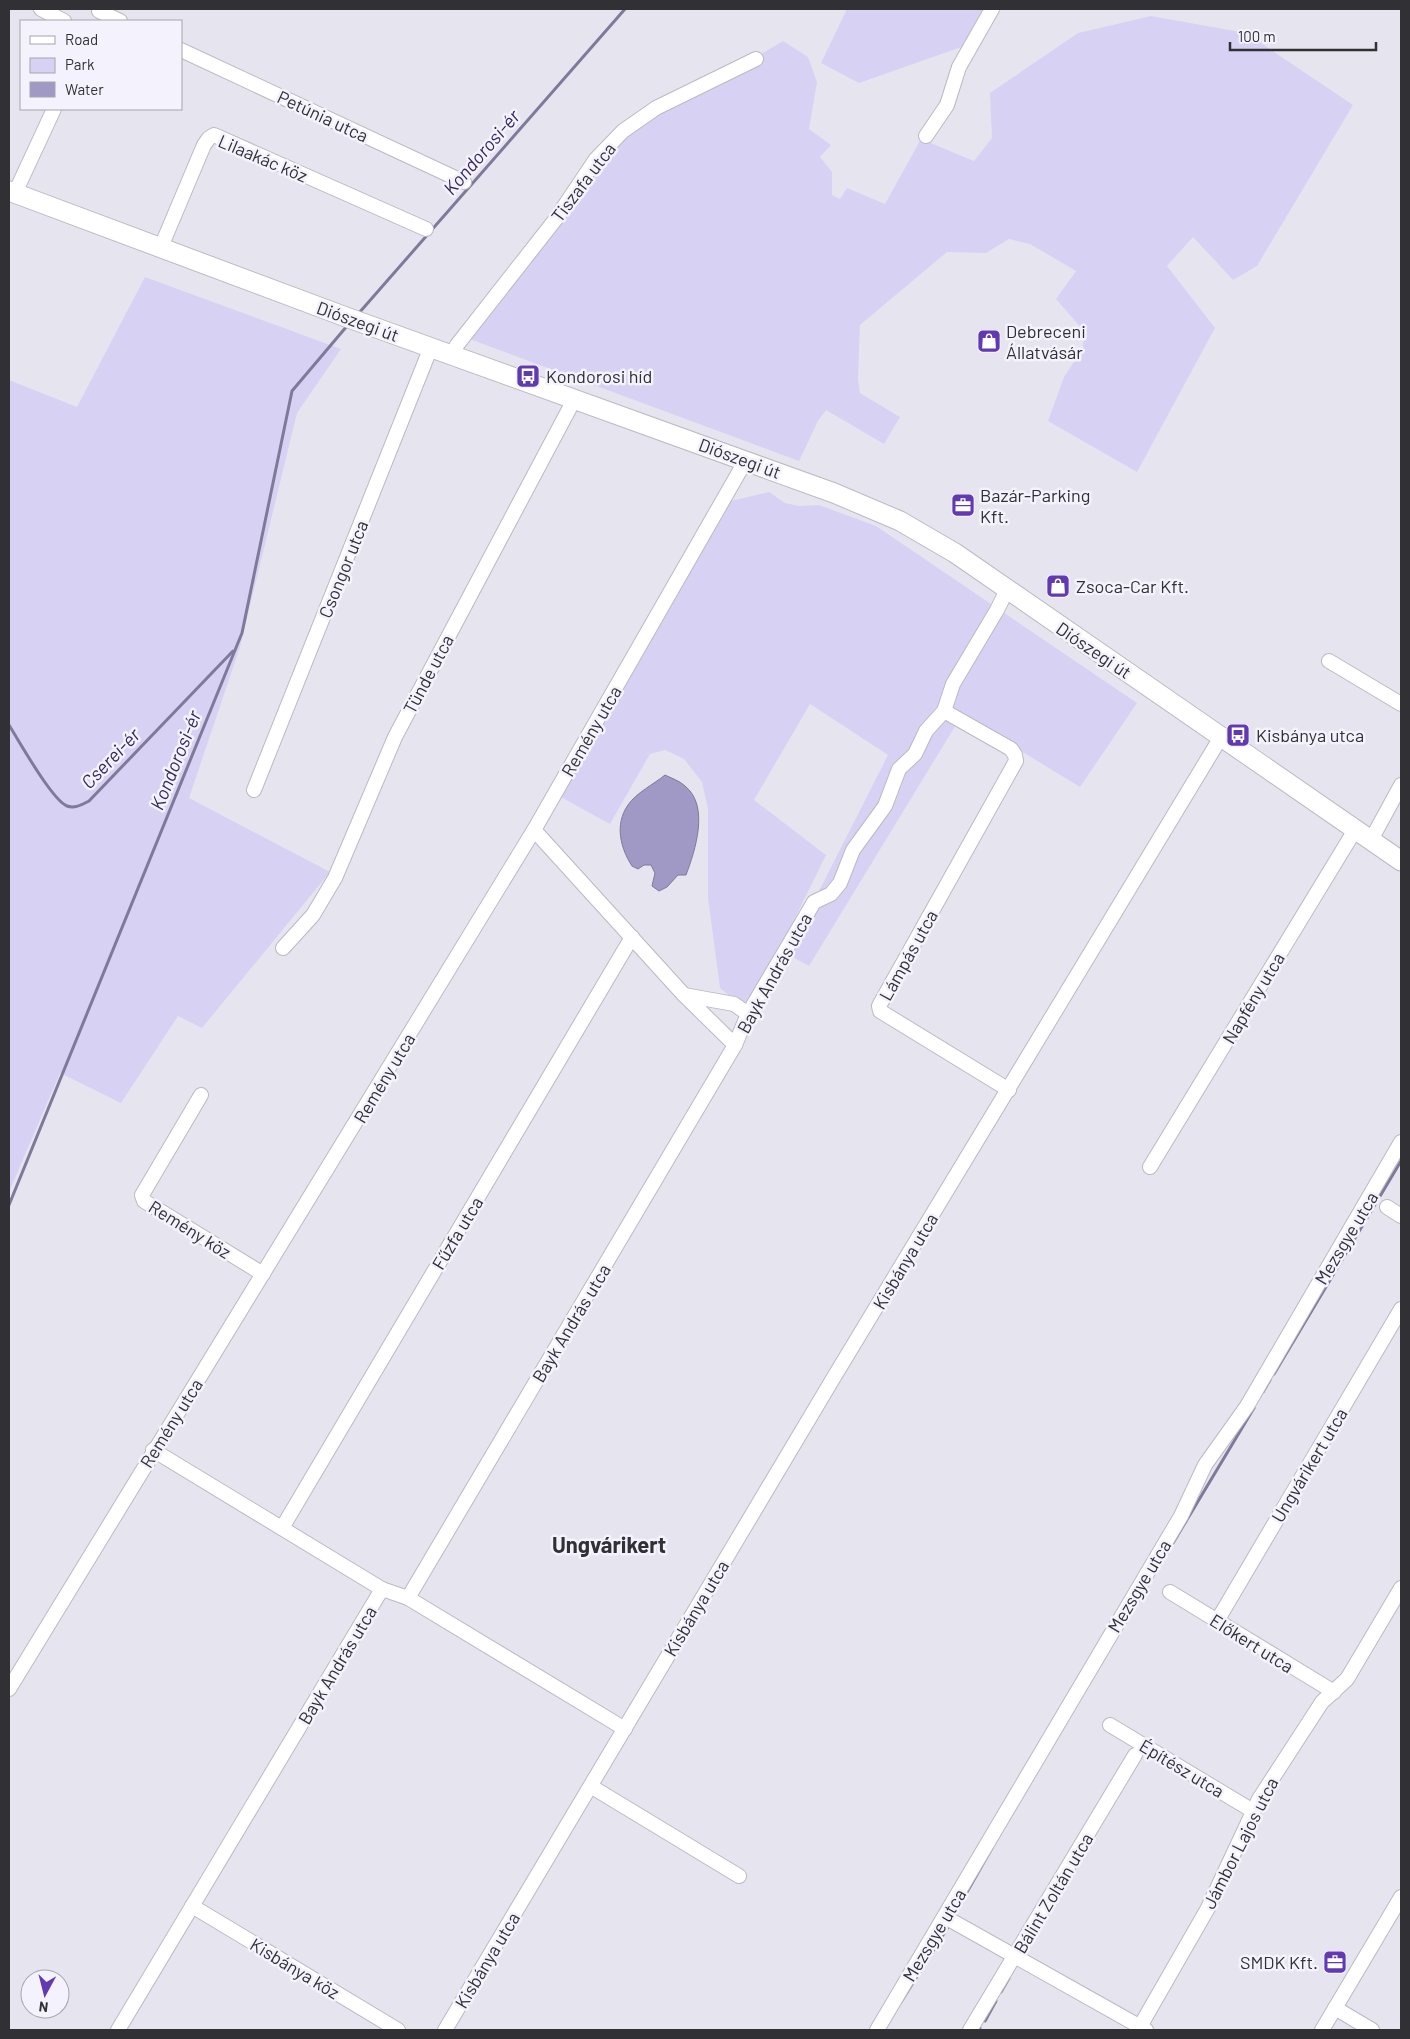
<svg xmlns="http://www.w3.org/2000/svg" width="1410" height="2039" viewBox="0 0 1410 2039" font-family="Barlow,sans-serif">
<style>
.green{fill:#d7d2f3}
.water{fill:#a098c5;stroke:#7f799a}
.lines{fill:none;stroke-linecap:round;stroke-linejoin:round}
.stream{stroke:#7f799a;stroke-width:3}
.minor-casing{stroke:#bbb9c3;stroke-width:16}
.major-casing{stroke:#bbb9c3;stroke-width:21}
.minor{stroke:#fff;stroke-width:14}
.major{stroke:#fff;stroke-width:19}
.labels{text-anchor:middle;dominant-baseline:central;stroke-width:5;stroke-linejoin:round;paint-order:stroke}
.street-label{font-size:18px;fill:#313135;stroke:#f4f2fd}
.poi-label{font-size:18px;fill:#313135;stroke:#f4f2fd;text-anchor:start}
.water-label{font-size:19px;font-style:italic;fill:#35265e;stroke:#f4f2fd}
.district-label{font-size:22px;font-weight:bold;fill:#313135;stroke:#f4f2fd}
</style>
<rect width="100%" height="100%" fill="#e6e5ef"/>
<g class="green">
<path d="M847,9h142l-19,35 -111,39 -38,-20z"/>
<path d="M1151,16l95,17 107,72 -96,161 -24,14 -40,-43 -26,29 48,62 -78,144 -89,-51 16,-44 19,-29 1,-17 -28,-32 20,-28 -46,-27 -21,-5 -23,14 -39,-1 -87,73 -2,54 2,14 40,24 -16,27 -58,-34 -8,11 -19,40 -332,-123 94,-128 70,-78 152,-91 25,16 9,25 -8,47 22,16 -11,12 12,15v23l8,4 7,-11 38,16 36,-65 53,22 18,-23 -2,-45 88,-60z"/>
<path d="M145,277l196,72 -44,64 -57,234 -51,151 141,74 -128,156 -24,-12 -57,87 -61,-30 -51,119v-812l68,27z"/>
<path d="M769,492l16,11 14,3 20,-1 57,21 261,177 -57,84 -118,-72 -153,251 -22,-12 101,-199 -78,-51 -56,96 72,55 -77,157 -29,-24 -12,-90v-89l-6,-27 -18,-23 -19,-9 -15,4 -40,70 -53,-29 169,-293z"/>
</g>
<path class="water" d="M665,775c6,3 15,6 20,11 25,20 10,65 1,89h-8l-11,12 -8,4 -7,-5 3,-13 -4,-8h-7l-6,4 -6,-3c-11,-17 -18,-41 -4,-61 8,-12 26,-21 37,-30z"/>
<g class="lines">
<g class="stream">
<path d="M359,313l266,-304"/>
<path d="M9,725c10,16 43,75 58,81 8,3 16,-2 22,-5l144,-150"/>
<path d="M9,1205l233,-572 50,-242 55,-65"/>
<path d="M1274,1374l127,-213"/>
<path d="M1263,1392l7,-12"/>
<path d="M1173,1543l81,-135"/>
<path d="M954,1915l38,-67"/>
<path d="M1001,1992l8,-14"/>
<path d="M901,2002l47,-75"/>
<path d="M985,2021l11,-20"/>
<path d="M979,2030l1,-2"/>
</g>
<g class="minor-casing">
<g id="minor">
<path d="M41,9l23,12"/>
<path d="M99,11l21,10"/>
<path d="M181,50l283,132"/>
<path d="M926,136l21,-31 12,-38 33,-58"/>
<path d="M15,193l39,-84"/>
<path d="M161,247l43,-102 5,-7 5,-3 212,94"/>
<path d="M452,354l5,-9 98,-125 41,-61 27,-28 33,-23 100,-49"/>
<path d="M1329,661l72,43"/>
<path d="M944,711l67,38 4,6 1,6 -137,245 1,5 129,79"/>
<path d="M254,790l177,-443"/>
<path d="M534,830l150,165 51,50"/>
<path d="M1371,840l30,-55"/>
<path d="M283,948l30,-33 22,-37 60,-141 180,-339"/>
<path d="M684,995l50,9 14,10"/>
<path d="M201,1095l-59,100 2,6 119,73"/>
<path d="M1150,1167l205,-337"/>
<path d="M1387,1207l14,9"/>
<path d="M153,1450l229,139"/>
<path d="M282,1528l350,-591"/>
<path d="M1170,1592l164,100"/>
<path d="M408,1598l217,131"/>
<path d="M1217,1621l184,-312"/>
<path d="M9,1689l525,-859 212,-370"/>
<path d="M1110,1725l143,86"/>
<path d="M592,1787l147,89"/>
<path d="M192,1906l206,124"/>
<path d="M945,1917l201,113"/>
<path d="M1335,2008l37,22"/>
<path d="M118,2030l264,-441 26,9 327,-553 13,-31 66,-112 17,-8 9,-11 13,-33 32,-44 14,-37 16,-15 11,-23 18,-20 9,-27 44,-74 10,-20"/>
<path d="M445,2030l389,-653 387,-640"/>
<path d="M877,2030l304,-514 24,-51 42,-59 154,-264"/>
<path d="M970,2030l165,-275"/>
<path d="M1138,2030l70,-122 51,-109 63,-97 25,-23 54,-91"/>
<path d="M1322,2030l79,-133"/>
</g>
</g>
<g class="major-casing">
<path id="major" d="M9,191l337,126 488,176 66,28 55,32 446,308"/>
</g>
<use href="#minor" class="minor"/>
<use href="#major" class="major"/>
</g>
<defs>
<g id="shop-square" transform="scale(1.25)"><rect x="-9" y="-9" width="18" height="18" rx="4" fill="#613ab2" stroke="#f4f2fd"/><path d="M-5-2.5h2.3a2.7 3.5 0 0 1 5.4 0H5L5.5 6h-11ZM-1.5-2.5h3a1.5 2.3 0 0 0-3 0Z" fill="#fff"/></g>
<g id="bus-square" transform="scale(1.25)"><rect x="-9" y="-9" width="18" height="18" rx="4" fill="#613ab2" stroke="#f4f2fd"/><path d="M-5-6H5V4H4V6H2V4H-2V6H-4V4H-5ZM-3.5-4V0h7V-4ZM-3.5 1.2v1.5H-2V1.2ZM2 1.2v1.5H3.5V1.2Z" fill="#fff"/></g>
<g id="office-square" transform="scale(1.25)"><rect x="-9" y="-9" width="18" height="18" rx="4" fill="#613ab2" stroke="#f4f2fd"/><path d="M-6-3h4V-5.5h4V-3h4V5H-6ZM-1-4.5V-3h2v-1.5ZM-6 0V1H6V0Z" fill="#fff"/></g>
</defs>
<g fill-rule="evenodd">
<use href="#shop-square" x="989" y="341"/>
<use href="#bus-square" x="528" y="376"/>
<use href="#office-square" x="963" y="505"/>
<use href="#shop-square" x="1058" y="586"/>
<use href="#bus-square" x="1238" y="735"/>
<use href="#office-square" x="1335" y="1962"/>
</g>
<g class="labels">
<g class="street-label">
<text transform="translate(323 116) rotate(25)">Petúnia utca</text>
<text transform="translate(263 158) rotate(23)">Lilaakác köz</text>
<text transform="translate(583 182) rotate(-53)">Tiszafa utca</text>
<text transform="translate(358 321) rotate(20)">Diószegi út</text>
<text transform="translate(740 458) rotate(20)">Diószegi út</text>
<text transform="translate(343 569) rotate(-68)">Csongor utca</text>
<text transform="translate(1094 650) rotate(34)">Diószegi út</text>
<text transform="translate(428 674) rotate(-62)">Tünde utca</text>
<text transform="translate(591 731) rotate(-60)">Remény utca</text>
<text transform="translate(908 955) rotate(-61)">Lámpás utca</text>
<text transform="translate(774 973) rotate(-61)">Bayk András utca</text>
<text transform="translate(1253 998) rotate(-59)">Napfény utca</text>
<text transform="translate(384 1078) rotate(-59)">Remény utca</text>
<text transform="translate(190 1229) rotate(32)">Remény köz</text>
<text transform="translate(457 1233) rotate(-59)">Fűzfa utca</text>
<text transform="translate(1346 1238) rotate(-59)">Mezsgye utca</text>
<text transform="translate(905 1261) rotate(-59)">Kisbánya utca</text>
<text transform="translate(571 1323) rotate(-59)">Bayk András utca</text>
<text transform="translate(171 1423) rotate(-58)">Remény utca</text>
<text transform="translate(1309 1465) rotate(-59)">Ungvárikert utca</text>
<text transform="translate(1139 1586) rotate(-59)">Mezsgye utca</text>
<text transform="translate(696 1608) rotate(-59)">Kisbánya utca</text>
<text transform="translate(1252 1643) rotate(32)">Előkert utca</text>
<text transform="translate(337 1665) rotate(-59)">Bayk András utca</text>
<text transform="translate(1182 1768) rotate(31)">Építész utca</text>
<text transform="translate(1240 1843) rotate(-63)">Jámbor Lajos utca</text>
<text transform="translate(1053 1893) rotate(-59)">Bálint Zoltán utca</text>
<text transform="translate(934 1935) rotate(-59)">Mezsgye utca</text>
<text transform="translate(487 1960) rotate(-59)">Kisbánya utca</text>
<text transform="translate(295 1968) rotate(31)">Kisbánya köz</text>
</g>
<g class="poi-label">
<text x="1006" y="331">Debreceni<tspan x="1006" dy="21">Állatvásár</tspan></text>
<text x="546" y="376">Kondorosi híd</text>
<text x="980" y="495">Bazár-Parking<tspan x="980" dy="21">Kft.</tspan></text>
<text x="1076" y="586">Zsoca-Car Kft.</text>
<text x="1256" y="735">Kisbánya utca</text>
<text x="1318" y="1962" text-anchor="end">SMDK Kft.</text>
</g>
<g class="water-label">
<text transform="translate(481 152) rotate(-49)">Kondorosi-ér</text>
<text transform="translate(110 758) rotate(-46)">Cserei-ér</text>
<text transform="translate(175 760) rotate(-68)">Kondorosi-ér</text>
</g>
<g class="district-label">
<text x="609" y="1544">Ungvárikert</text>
</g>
</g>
<rect width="1410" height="2039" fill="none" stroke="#313135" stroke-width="20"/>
<rect x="20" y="20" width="162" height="90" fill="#f4f2fd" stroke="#a6a5ad"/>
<rect x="30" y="36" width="25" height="8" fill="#ffffff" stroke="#a6a5ad"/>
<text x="65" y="45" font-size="15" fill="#313135">Road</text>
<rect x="30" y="58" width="25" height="15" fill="#d7d2f3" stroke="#a6a5ad"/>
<text x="65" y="70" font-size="15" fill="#313135">Park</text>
<rect x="30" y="82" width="25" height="15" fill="#a098c5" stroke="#a6a5ad"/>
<text x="65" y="95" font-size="15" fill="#313135">Water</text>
<g transform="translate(45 1994) rotate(187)"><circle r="24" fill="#f4f2fd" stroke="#a6a5ad"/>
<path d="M0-4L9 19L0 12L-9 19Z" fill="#613ab2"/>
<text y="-8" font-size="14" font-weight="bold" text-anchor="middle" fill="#313135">N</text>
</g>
<path d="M1230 42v8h146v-8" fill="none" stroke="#313135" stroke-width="2.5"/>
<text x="1238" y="42" font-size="15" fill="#313135" stroke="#f4f2fd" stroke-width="4" paint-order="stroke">100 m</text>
</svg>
